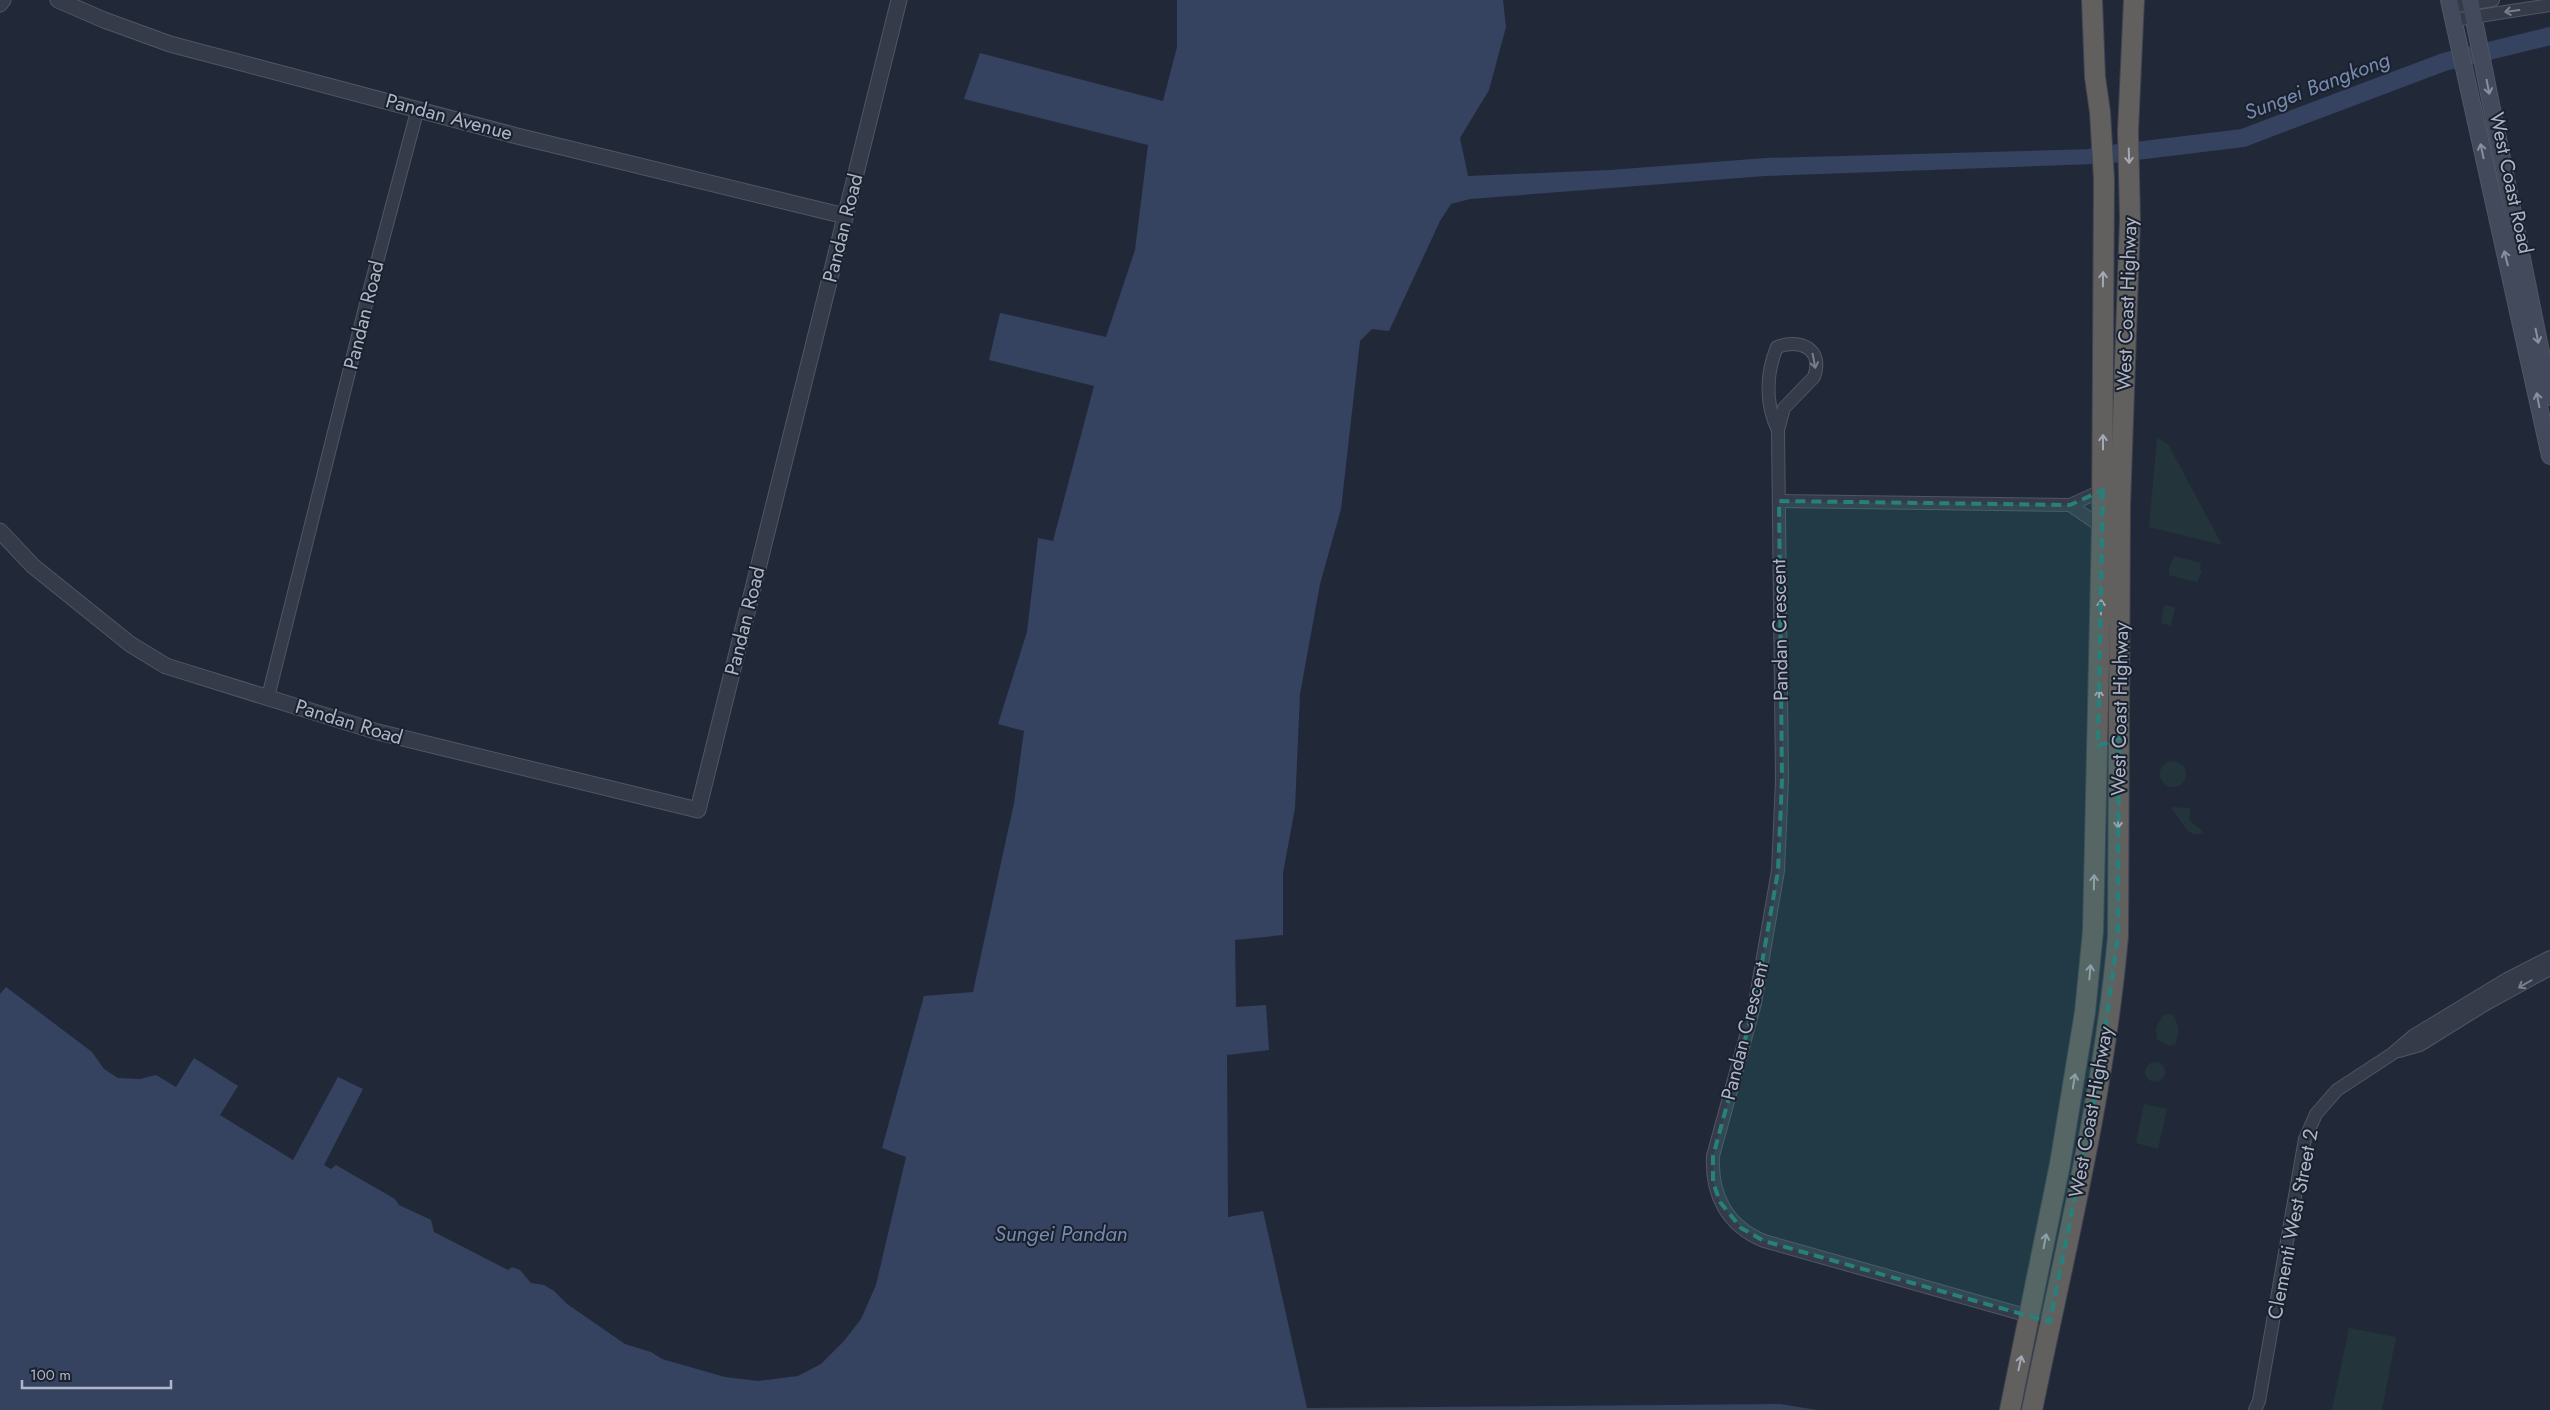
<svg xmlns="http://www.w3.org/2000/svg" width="2550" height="1410" viewBox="0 0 2550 1410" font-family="Jost,sans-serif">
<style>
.green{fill:#23353a}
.water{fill:#354360}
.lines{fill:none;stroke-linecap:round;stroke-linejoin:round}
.river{stroke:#354360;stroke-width:18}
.minor-casing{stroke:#505664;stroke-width:14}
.tertiary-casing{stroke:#505664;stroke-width:17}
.secondary-casing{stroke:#505664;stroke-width:18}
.trunk-casing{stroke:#3d4351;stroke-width:22}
.minor{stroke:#353b49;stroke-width:12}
.tertiary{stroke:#353b49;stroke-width:15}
.secondary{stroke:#434a5c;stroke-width:16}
.trunk{stroke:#61605e;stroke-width:20}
.oneway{stroke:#797f8e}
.oneway2{stroke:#8a90a1}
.oneway3{stroke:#a4a9b6}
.marked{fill:#27807b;fill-opacity:0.2;stroke:#27807b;stroke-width:4;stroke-dasharray:10 6;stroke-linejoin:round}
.labels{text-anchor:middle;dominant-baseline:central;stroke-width:4;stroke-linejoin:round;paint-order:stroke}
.street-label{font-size:20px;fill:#b0b6c6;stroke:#1a212e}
.water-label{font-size:21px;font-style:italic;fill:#778aae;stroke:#1a212e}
</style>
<rect width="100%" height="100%" fill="#212939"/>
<g class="green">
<path d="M2157,438l11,6 54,101 -73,-18z"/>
<path d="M2174,556l27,7 -1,7 2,1 -5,11 -28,-7v-7z"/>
<path d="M2164,605l11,2 -4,19 -10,-3z"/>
<circle cx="2173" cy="774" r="13"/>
<path d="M2171,807l19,1c1,3 -1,6 -1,9 1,8 11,9 14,16l-9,2 -7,-5z"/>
<path d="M2172,1014c7,11 8,18 3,30l-6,2 -12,-7 -1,-11 7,-13z"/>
<circle cx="2155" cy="1072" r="10"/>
<path d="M2144,1104l23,5 -9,40 -22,-6z"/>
<path d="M2349,1328l47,9 -14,73h-50z"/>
</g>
<path class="water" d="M1177,0h326l3,27 -17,63 -29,48 8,38 142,-6 156,-12 331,-9 -3,15 -329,12 -295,23 -19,5 -11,17 -51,110 -17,-2 -12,12 -19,168 -21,75 -20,110 -5,114 -12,65v62l-48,5 1,67 30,-2 3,45 -42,5 1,162 35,-6 44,197 473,-4 37,6h-1817v-416l6,-7 86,65 12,17 14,9 22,1 16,-4 20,12 18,-29 44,28 -18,29 73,45 45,-83 25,12 -39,76 7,4 5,-4 59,34 4,6 32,15 3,12 74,38 4,-3 8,3 11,13 13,2 10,6 13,13 58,40 26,8 11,7 63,18 33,4 40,-5 23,-12 23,-23 17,-22 15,-34 30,-128 -24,-9 42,-152 49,-4 41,-189 10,-72 -26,-7 29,-92 11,-94 15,3 41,-155 -105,-26 11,-47 106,24 29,-87 13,-105 -184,-46 16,-46 183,48 14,-54z"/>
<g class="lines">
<path class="river" d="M2095,156l148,-18 201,-76 106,-26"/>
<g class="minor-casing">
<g id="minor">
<path d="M2451,7l42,-7"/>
<path d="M2454,20l96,-15"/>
<path d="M1778,430c-13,-26 -12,-57 -1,-83 23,-9 47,2 37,30l-30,31 -6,22 4,350 -4,91 -23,132 -42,153c-2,39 14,70 51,85l286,81"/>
<path d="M1779,501l291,4 33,-15"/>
<path d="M2070,505l32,22"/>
<path d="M268,697l101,-405 49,-184"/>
<path d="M2399,1051l21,-6 66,-41 64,-35"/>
<path d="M2255,1410l4,-9 46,-262 11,-25 21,-24 55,-36 21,-18 94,-57 43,-22"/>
</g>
</g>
<g class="tertiary-casing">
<g id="tertiary">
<path d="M58,0l46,20 66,24 347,92 328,80"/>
<path d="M0,4l3,-4"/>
<path d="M0,531l33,35 97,78 36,22 212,66 320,78 201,-810"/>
</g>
</g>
<g class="secondary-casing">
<g id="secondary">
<path d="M2449,0l101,456"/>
<path d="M2470,0l80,397"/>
</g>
</g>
<g class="trunk-casing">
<g id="trunk">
<path d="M2010,1410l50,-246 25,-152 8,-81 9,-404 2,-348 -4,-67 -5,-35 -3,-77"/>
<path d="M2032,1410c32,-156 72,-314 86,-474l2,-430 10,-287 -2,-88 6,-131"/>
</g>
</g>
<use href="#minor" class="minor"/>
<use href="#tertiary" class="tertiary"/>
<use href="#secondary" class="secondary"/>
<use href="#trunk" class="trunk"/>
</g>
<defs><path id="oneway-shaft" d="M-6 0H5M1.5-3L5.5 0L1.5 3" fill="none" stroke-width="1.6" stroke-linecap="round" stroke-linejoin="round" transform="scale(1.25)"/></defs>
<g class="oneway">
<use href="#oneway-shaft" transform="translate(2512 11) rotate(172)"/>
<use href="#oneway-shaft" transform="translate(1814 361) rotate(79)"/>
<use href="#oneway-shaft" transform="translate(2525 984) rotate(150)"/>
</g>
<g class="oneway2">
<use href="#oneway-shaft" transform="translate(2488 87) rotate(79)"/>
<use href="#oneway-shaft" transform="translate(2482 151) rotate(-102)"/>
<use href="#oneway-shaft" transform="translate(2506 258) rotate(-104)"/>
<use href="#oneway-shaft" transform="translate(2537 336) rotate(79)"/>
<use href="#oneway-shaft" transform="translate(2538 400) rotate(-101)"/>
</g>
<g class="oneway3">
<use href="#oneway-shaft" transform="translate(2129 156) rotate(88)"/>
<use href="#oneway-shaft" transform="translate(2103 279) rotate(-89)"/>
<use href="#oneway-shaft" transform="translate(2103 442) rotate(-90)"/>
<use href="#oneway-shaft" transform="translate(2101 607) rotate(-89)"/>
<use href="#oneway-shaft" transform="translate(2099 697) rotate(-89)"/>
<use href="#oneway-shaft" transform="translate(2118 821) rotate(90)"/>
<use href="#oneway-shaft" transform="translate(2094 882) rotate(-89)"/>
<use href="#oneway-shaft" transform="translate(2090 972) rotate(-85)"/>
<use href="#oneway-shaft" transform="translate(2074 1081) rotate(-81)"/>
<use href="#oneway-shaft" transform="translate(2045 1241) rotate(-79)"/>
<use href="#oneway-shaft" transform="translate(2020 1363) rotate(-78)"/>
</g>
<path class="marked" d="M2103,490l-5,256 21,-8 -1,198 -20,146 -48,240 -286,-81 -23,-13 -21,-26 -7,-20v-26l42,-153 23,-132 4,-91 -3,-279 291,4z"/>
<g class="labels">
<g class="street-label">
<text transform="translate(449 117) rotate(15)">Pandan Avenue</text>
<text transform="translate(2511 183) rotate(78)">West Coast Road</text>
<text transform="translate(843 228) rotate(-76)">Pandan Road</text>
<text transform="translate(2127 304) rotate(-88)">West Coast Highway</text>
<text transform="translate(364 315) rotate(-76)">Pandan Road</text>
<text transform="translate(745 621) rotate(-76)">Pandan Road</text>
<text transform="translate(1780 630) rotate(-91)">Pandan Crescent</text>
<text transform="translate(2120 709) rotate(-89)">West Coast Highway</text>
<text transform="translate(349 722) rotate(17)">Pandan Road</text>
<text transform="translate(1745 1031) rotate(-76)">Pandan Crescent</text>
<text transform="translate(2091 1112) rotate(-80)">West Coast Highway</text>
<text transform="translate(2293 1224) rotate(-79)">Clementi West Street 2</text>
</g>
<g class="water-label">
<text transform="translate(2317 86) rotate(-21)">Sungei Bangkong</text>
<text x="1061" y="1234">Sungei Pandan</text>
</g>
</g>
<path d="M22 1380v8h149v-8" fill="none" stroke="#b0b6c6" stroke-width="2.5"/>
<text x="30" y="1380" font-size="15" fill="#b0b6c6" stroke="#1a212e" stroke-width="4" paint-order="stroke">100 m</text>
</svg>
